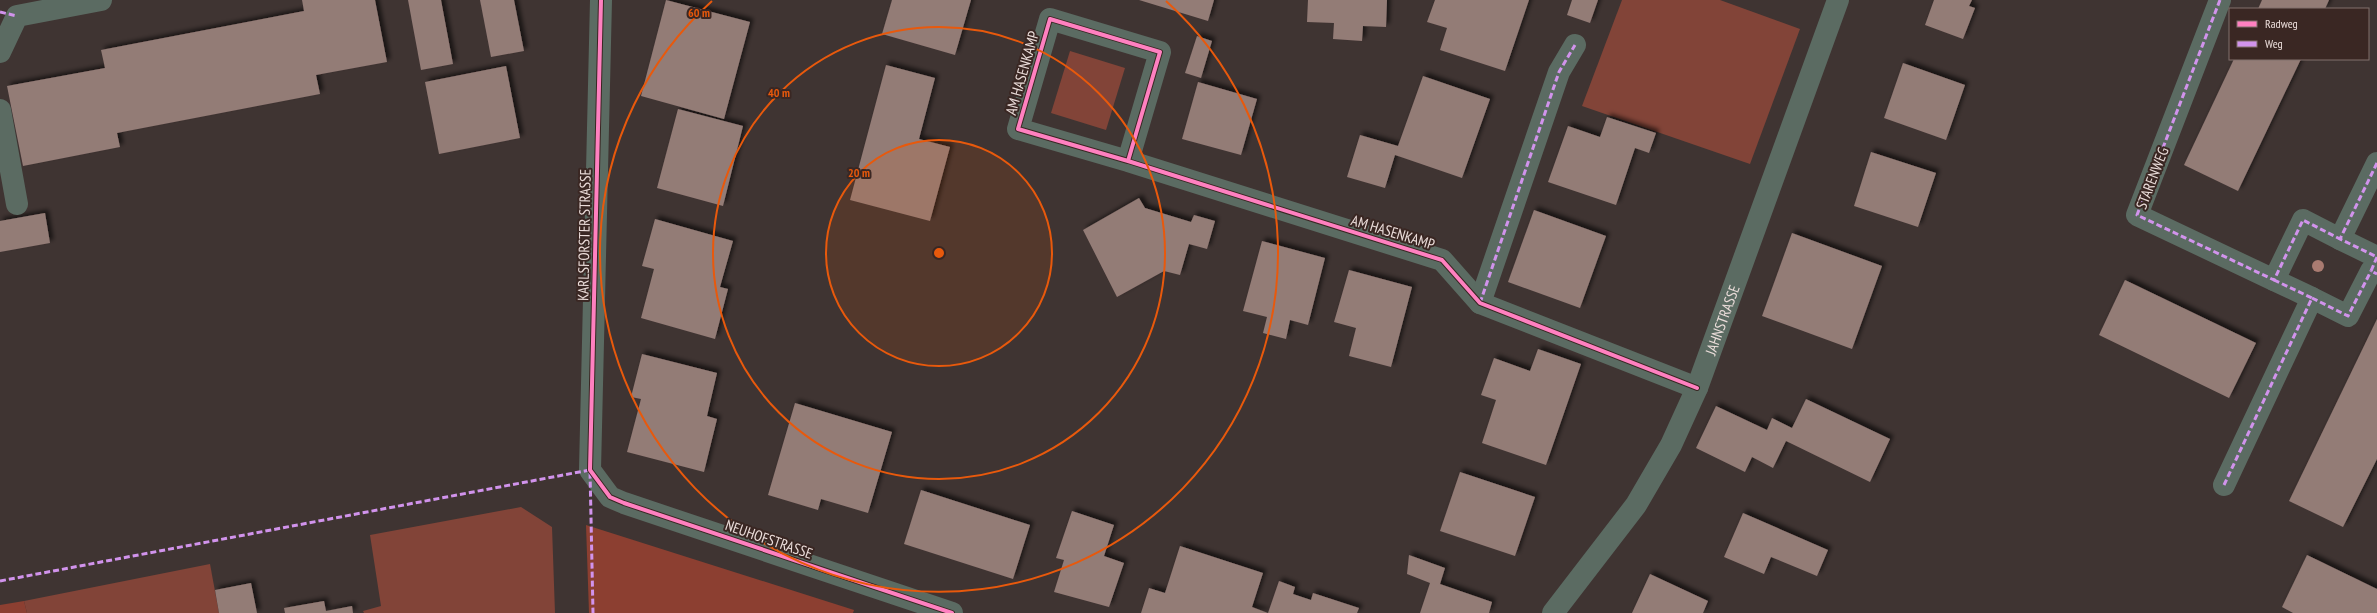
<svg xmlns="http://www.w3.org/2000/svg" width="2377" height="613" viewBox="0 0 2377 613" font-family="'PT Sans Narrow',sans-serif">
<style>
.green{fill:#824438}
.forest{fill:#8c3f31}
.building{fill:#937b76;filter:url(#shadow)}
.lines{fill:none;stroke-linecap:round;stroke-linejoin:round}
.minor{stroke:#5b6b62;stroke-width:22}
.quiet{stroke:#d193ec;stroke-width:3;stroke-dasharray:6 3;stroke-linecap:butt}
.cycleway-casing{stroke:#3a2723;stroke-width:6}
.cycleway{stroke:#ff80c0;stroke-width:4}
.tree{fill:#a97b71}
.ring{fill:none;stroke:#e8590c;stroke-width:2}
.labels{text-anchor:middle;dominant-baseline:central;stroke-width:4;stroke-linejoin:round;paint-order:stroke}
.street-label{font-size:15px;fill:#ebddda;stroke:#3a2723}
.centre{fill:#e8590c;stroke:#3a2723;stroke-width:2}
.ring-label{font-size:12px;text-anchor:middle;font-weight:bold;fill:#e8590c;stroke:#3a2723;stroke-width:4;stroke-linejoin:round;paint-order:stroke}
</style>
<defs>
<filter id="shadow"><feDropShadow dx="3.5" dy="-3.5" stdDeviation="2" flood-color="#0009"/></filter>
</defs>
<rect width="100%" height="100%" fill="#3f3432"/>
<g class="green">
<path d="M1622,0h98l80,29 -50,135 -168,-58z"/>
<path d="M1070,51l55,17 -19,62 -55,-17z"/>
<path d="M521,507l31,20 3,86h-191l-1,-2 18,-5 -11,-71z"/>
<path d="M210,564l9,49h-192l-3,-12z"/>
</g>
<g class="forest">
<path d="M586,525l268,85 -1,3h-264z"/>
<path d="M24,601l3,12h-27v-8z"/>
</g>
<g class="building">
<path d="M302,0h73l12,62 -71,13 4,19 -203,39 3,14 -97,19 -16,-80 98,-18 -4,-18 203,-39z"/>
<path d="M408,0h33l12,64 -32,6z"/>
<path d="M480,0h34l10,51 -33,6z"/>
<path d="M666,0l84,22 -26,97 -83,-23z"/>
<path d="M892,0h79l-16,55 -73,-21z"/>
<path d="M1139,0h75l-6,21z"/>
<path d="M1308,0h79l-1,27 -23,-1 -1,15 -29,-2 1,-16 -27,-1z"/>
<path d="M1435,0h94l-24,71 -65,-21 7,-22 -20,-6z"/>
<path d="M1572,0h26l-8,23 -23,-8z"/>
<path d="M1934,0h38l-3,6 6,2 -12,31 -38,-14z"/>
<path d="M2262,0h67l-4,9h-67z"/>
<path d="M1197,36l15,5 -11,37 -16,-5z"/>
<path d="M2234,59h67l-63,132 -54,-26z"/>
<path d="M1903,63l62,22 -19,55 -62,-22z"/>
<path d="M886,65l49,13 -16,61 31,8 -20,74 -80,-21z"/>
<path d="M506,66l14,72 -81,16 -14,-72z"/>
<path d="M1423,76l67,23 -28,79 -67,-23 -10,33 -38,-11 13,-42 38,11z"/>
<path d="M1198,82l59,17 -16,56 -59,-16z"/>
<path d="M678,109l65,17 -20,80 -66,-18z"/>
<path d="M1607,117l49,16 -7,20 -14,-5 -19,57 -68,-23 20,-56 32,11z"/>
<path d="M1871,152l65,21 -18,54 -64,-21z"/>
<path d="M1139,198l6,10 46,14 3,-7 21,6 -8,28 -18,-5 -9,31 -16,-4 -47,26 -34,-67z"/>
<path d="M1534,210l72,26 -26,72 -72,-26z"/>
<path d="M45,213l5,30 -50,9v-31z"/>
<path d="M655,219l78,22 -13,46 8,2 -13,50 -74,-21 13,-49 -12,-3z"/>
<path d="M1792,233l90,33 -30,83 -90,-33z"/>
<path d="M1262,241l63,17 -17,67 -18,-5 -4,19 -23,-6 4,-16 -24,-6z"/>
<path d="M1349,270l63,17 -21,80 -42,-11 7,-28 -22,-6z"/>
<path d="M2125,280l131,63 -27,55 -130,-63z"/>
<path d="M2377,319v140l-34,68 -54,-26z"/>
<path d="M1538,349l43,15 -35,101 -64,-22 14,-43 -15,-5 13,-37 36,13z"/>
<path d="M642,354l75,19 -10,43 10,3 -13,53 -77,-20 14,-53 -10,-2z"/>
<path d="M1806,399l84,40 -20,43 -84,-41 -13,27 -21,-11 -7,15 -49,-24 20,-42 51,24 5,-12 20,10z"/>
<path d="M795,403l97,29 -24,81 -47,-14 -3,11 -50,-15z"/>
<path d="M1460,472l75,25 -20,59 -75,-25z"/>
<path d="M921,490l109,35 -17,54 -109,-35z"/>
<path d="M1072,511l42,14 -10,31 20,7 -15,44 -55,-15 10,-32 -8,-2z"/>
<path d="M1743,513l85,37 -11,26 -46,-19 -7,17 -40,-17z"/>
<path d="M1180,546l83,27 -11,34 16,6 11,-32 16,6 -2,7 18,6 2,-7 46,15 -2,5h-216l8,-25 16,5z"/>
<path d="M1409,555l36,13 -5,16 52,18 -3,11h-69l10,-30 -23,-9z"/>
<path d="M2307,555l70,34v24h-84l-11,-6z"/>
<path d="M1650,574l58,27 -5,12h-71z"/>
<path d="M251,583l6,30h-38l-4,-23z"/>
<path d="M324,601l2,10 26,-5 1,7h-68l-1,-5z"/>
</g>
<g class="lines">
<g class="minor">
<path d="M601,0l-11,470 20,27 14,6 328,110"/>
<path d="M2220,0l-83,215 137,65 29,-60 37,19"/>
<path d="M0,52l17,-36 84,-16"/>
<path d="M0,110l17,94"/>
<path d="M1128,161l32,-109 -110,-33 -32,110 110,32 314,99 38,43 217,85"/>
<path d="M2377,163l-37,76 37,18"/>
<path d="M2312,298l36,18 23,-45"/>
<path d="M1480,303l79,-231 16,-27"/>
<path d="M2224,485l88,-187 -38,-18"/>
<path id="s1" d="M1553,613l83,-108 35,-60 26,-57 141,-388"/>
</g>
<g class="quiet">
<path d="M2220,0l-83,215 137,65 29,-60 37,19"/>
<path d="M0,12l17,4"/>
<path d="M2377,163l-37,76 37,18"/>
<path d="M2377,257l-6,14 6,3"/>
<path d="M2312,298l36,18 23,-45"/>
<path d="M1480,303l79,-231 16,-27"/>
<path d="M2224,485l88,-187 -38,-18"/>
<path d="M0,581l590,-111 3,143"/>
</g>
<g class="cycleway-casing">
<g id="cycleway">
<path d="M601,0l-11,470 20,27 14,6 328,110"/>
<path d="M1128,161l32,-109 -110,-33 -32,110 110,32 314,99 38,43 217,85"/>
</g>
</g>
<use href="#cycleway" class="cycleway"/>
</g>
<circle class="tree" cx="2318" cy="266" r="6"/>
<circle cx="939" cy="253" r="113" fill="#e8590c" fill-opacity=".12"/>
<g class="ring">
<circle cx="939" cy="253" r="113"/>
<circle cx="939" cy="253" r="226"/>
<path d="M1166 1A339 339 0 1 1 712 1"/>
</g>
<g class="labels">
<g class="street-label">
<text transform="translate(1022 73) rotate(-74)">AM HASENKAMP</text>
<text transform="translate(2152 178) rotate(-69)">STARENWEG</text>
<text transform="translate(1393 232) rotate(17)">AM HASENKAMP</text>
<text transform="translate(584 235) rotate(-89)">KARLSFORSTER STRASSE</text>
<text stroke="none"><textPath href="#s1" startOffset="341">JAHNSTRASSE</textPath></text>
<text transform="translate(769 539) rotate(19)">NEUHOFSTRASSE</text>
</g>
</g>
<circle cx="939" cy="253" r="6" class="centre"/>
<g class="ring-label">
<text x="699" y="17">60 m</text>
<text x="779" y="97">40 m</text>
<text x="859" y="177">20 m</text>
</g>
<rect x="2229" y="8" width="140" height="52" fill="#3a2723" stroke="#81706c"/>
<rect x="2237" y="21" width="20" height="6" fill="#ff80c0" stroke="#81706c"/>
<text x="2265" y="28" font-size="12" fill="#ebddda">Radweg</text>
<rect x="2237" y="41" width="20" height="6" fill="#d193ec" stroke="#81706c"/>
<text x="2265" y="48" font-size="12" fill="#ebddda">Weg</text>
</svg>
